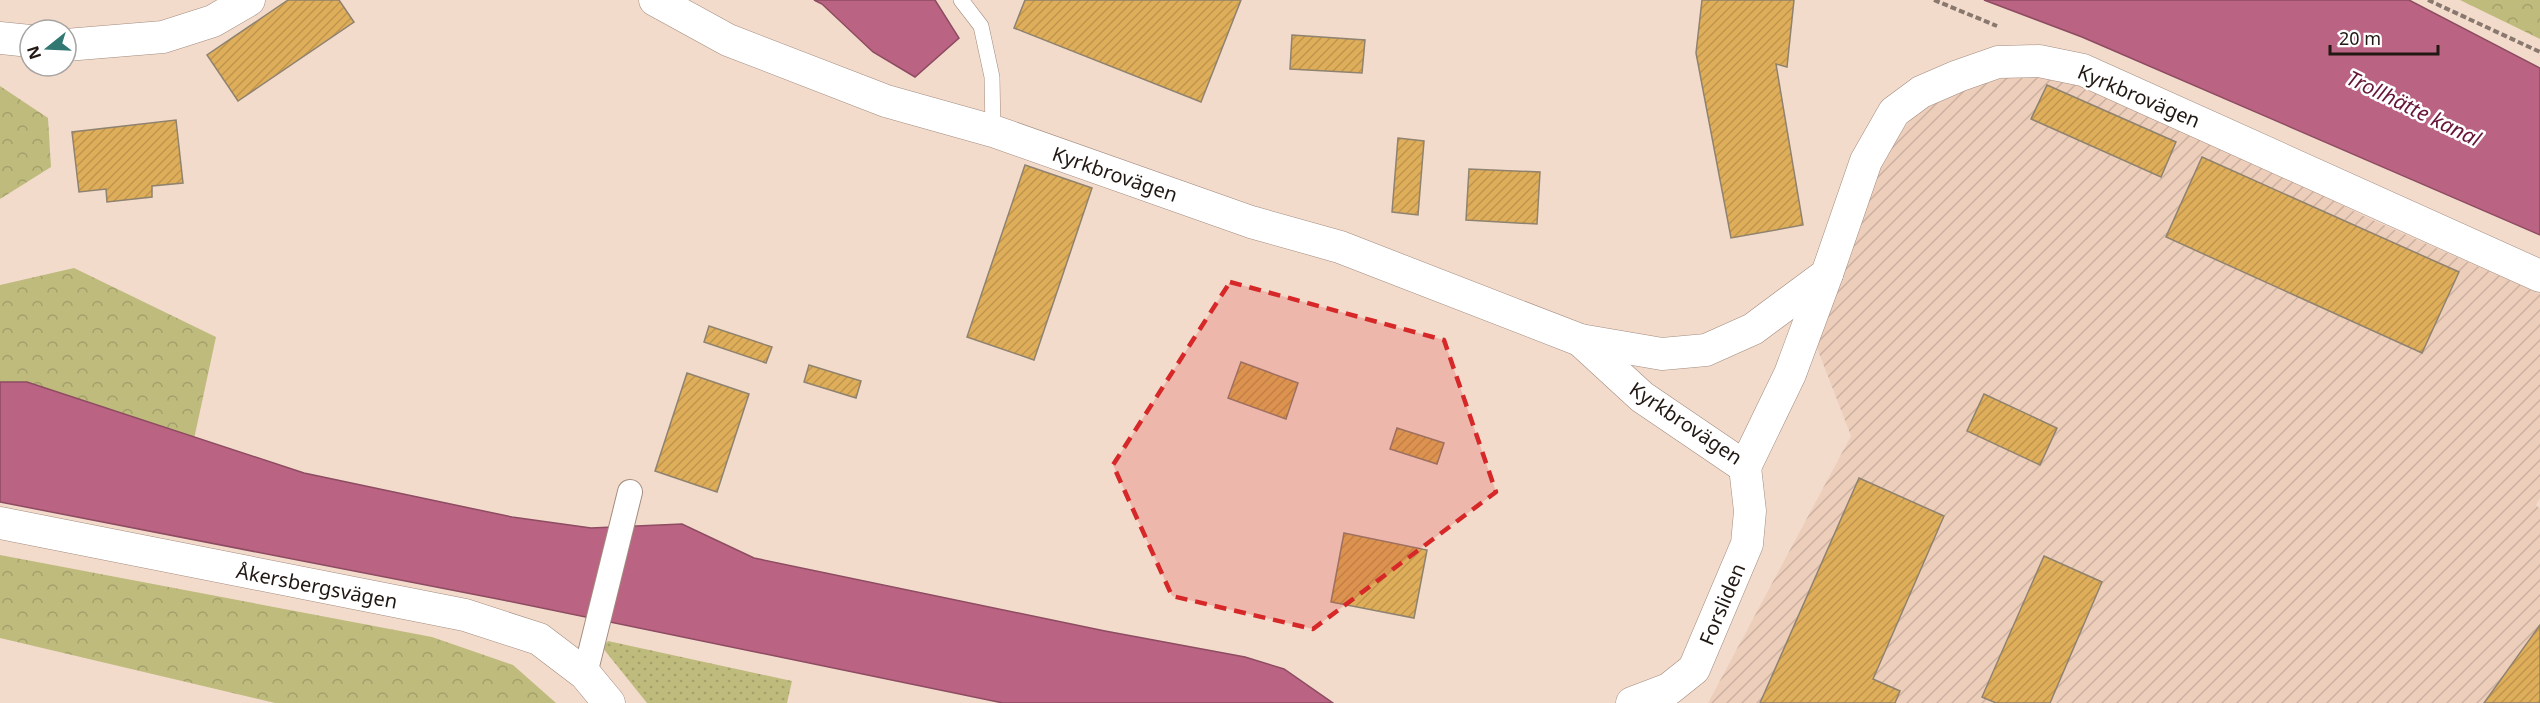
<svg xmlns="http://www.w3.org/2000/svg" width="2540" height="703" viewBox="0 0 2540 703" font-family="'Noto Sans',sans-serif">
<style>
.industrial{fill:url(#industrial-furrows)}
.grass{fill:url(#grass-dots)}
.forest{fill:url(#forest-crowns)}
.water{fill:#bb6382;stroke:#8d4c61;stroke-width:1.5}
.building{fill:url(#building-hatch);stroke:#8f826e;stroke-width:1.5}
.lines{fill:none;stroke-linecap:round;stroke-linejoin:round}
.service-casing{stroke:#a28b7e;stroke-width:16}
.pedestrian-casing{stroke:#a28b7e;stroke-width:26}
.minor-casing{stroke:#a28b7e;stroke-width:33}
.path{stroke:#88786e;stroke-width:4;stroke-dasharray:6 3;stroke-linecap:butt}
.service{stroke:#fff;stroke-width:15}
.pedestrian{stroke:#fff;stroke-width:24}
.minor{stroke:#fff;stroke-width:32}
.marked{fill:#d62828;fill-opacity:0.2;stroke:#d62828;stroke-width:4.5;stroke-dasharray:12 8;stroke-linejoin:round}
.labels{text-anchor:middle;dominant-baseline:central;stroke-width:5;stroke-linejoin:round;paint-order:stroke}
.street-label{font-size:20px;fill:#211813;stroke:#fff}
.water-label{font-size:21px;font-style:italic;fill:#661539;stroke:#fff}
</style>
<defs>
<pattern id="industrial-furrows" width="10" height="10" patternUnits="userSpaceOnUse" patternTransform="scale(1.5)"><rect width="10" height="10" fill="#edcebb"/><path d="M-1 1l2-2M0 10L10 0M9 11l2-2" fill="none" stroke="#cbb0a0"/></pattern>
<pattern id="grass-dots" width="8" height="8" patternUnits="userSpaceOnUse" patternTransform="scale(1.5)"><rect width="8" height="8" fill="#bebb7d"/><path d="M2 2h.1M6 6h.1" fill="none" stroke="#a3a06b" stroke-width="1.8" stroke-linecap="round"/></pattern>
<pattern id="forest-crowns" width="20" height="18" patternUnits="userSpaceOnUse" patternTransform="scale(1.5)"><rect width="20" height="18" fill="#bebb7d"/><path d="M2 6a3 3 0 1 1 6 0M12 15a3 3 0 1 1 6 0" fill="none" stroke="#a3a06b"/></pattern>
<pattern id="building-hatch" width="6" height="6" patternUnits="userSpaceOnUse" patternTransform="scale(1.5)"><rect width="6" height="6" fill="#dfae5a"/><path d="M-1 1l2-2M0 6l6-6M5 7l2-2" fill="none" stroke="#bf954d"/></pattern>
</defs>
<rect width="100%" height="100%" fill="#f3dbcc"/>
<path class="industrial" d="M2036,72l47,11 117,52 166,82 174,77v204l-4,7 4,4v194h-832l143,-267 -39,-101 74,-188 31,-34 54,-28z"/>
<path class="grass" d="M608,641l184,40 -5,22h-140l-45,-56z"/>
<g class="forest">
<path d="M2460,0h80v39z"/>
<path d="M0,86l48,32 3,49 -51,32z"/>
<path d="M74,268l142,69 -22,102 -167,-57h-27v-97z"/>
<path d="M0,555l432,82 81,28 43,38h-281l-275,-65z"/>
</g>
<g class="water">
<path d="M814,0h121l24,38 -44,39 -42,-25 -51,-48z"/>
<path d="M1984,0h425l131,68v167l-458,-198z"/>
<path d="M0,382h27l277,91 208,44 79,11 91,-4 72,34 351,73 140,26 39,12 49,34h-330l-500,-103 -503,-98z"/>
</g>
<g class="building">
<path d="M288,0h51l15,22 -116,79 -31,-46z"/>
<path d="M1025,0h216l-40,102 -187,-74z"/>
<path d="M1702,0h92l-7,67 -11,-3 27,161 -72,13 -35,-185z"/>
<path d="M1292,35l73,5 -3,33 -72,-4z"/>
<path d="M2047,85l129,57 -15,35 -130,-58z"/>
<path d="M176,120l7,63 -31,3v11l-45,5 -1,-13 -27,3 -7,-60z"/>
<path d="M1398,138l26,3 -6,74 -26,-3z"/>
<path d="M2202,157l257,115 -37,81 -256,-116z"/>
<path d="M1025,165l67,23 -58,172 -67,-23z"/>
<path d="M1469,169l71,3 -3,52 -71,-4z"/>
<path d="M709,326l63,21 -6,16 -62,-21z"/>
<path d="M1241,362l57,21 -12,36 -58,-21z"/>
<path d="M809,365l52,16 -5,17 -52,-16z"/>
<path d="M687,373l62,21 -32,98 -62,-21z"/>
<path d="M1984,394l73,34 -17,37 -73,-34z"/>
<path d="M1397,428l47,15 -7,21 -47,-15z"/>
<path d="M1859,478l85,38 -71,163 27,12 -5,12h-135z"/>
<path d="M1344,533l83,17 -13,68 -83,-16z"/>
<path d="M2044,556l58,26 -52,121h-54l-14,-6z"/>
<path d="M2540,625v78h-56z"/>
</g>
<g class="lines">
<g class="service-casing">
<path id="service" d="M961,0l20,26 11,51 1,54"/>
</g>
<g class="pedestrian-casing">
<path id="pedestrian" d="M585,674l45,-182"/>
</g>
<g class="minor-casing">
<g id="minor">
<path d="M655,0l73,40 158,61 107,30 258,91 89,25 240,93 82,14 44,-4 47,-21 74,-55 39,-113 28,-49 27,-20 37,-16 40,-14 41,-1 44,9 457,206"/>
<path d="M0,38l30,3"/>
<path d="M66,45l97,-8 50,-16 36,-21"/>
<path d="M1580,340l62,57 103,70 45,-93 37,-100"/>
<path d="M0,523l465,92 74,24 46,35 24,29"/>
<path d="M1632,703l37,-14 25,-20 53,-125 3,-33 -5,-44"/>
</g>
</g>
<g class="path">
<path d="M1934,0l63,26"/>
<path d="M2428,0l112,52"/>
</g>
<use href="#service" class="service"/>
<use href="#pedestrian" class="pedestrian"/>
<use href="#minor" class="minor"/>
</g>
<path class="marked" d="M1230,282l214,58 52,152 -183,137 -141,-33 -59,-131z"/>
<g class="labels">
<g class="street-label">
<text transform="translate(2139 96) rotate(23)">Kyrkbrovägen</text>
<text transform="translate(1115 174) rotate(19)">Kyrkbrovägen</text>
<text transform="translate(1686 423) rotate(34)">Kyrkbrovägen</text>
<text transform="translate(317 586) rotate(11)">Åkersbergsvägen</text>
<text transform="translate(1722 604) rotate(-67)">Forsliden</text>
</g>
<g class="water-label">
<text transform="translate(2414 108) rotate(26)">Trollhätte kanal</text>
</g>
</g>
<g transform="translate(48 48) rotate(252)"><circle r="28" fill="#ffffff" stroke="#a6a3a1" stroke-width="1.5"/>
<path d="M0-4.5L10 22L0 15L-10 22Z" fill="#307871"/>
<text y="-9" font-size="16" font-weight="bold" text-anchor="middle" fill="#211813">N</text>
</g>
<path d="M2330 45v9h108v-9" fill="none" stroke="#211813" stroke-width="3"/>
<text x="2339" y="45" font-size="18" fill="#211813" stroke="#ffffff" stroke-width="4.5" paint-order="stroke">20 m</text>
</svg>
